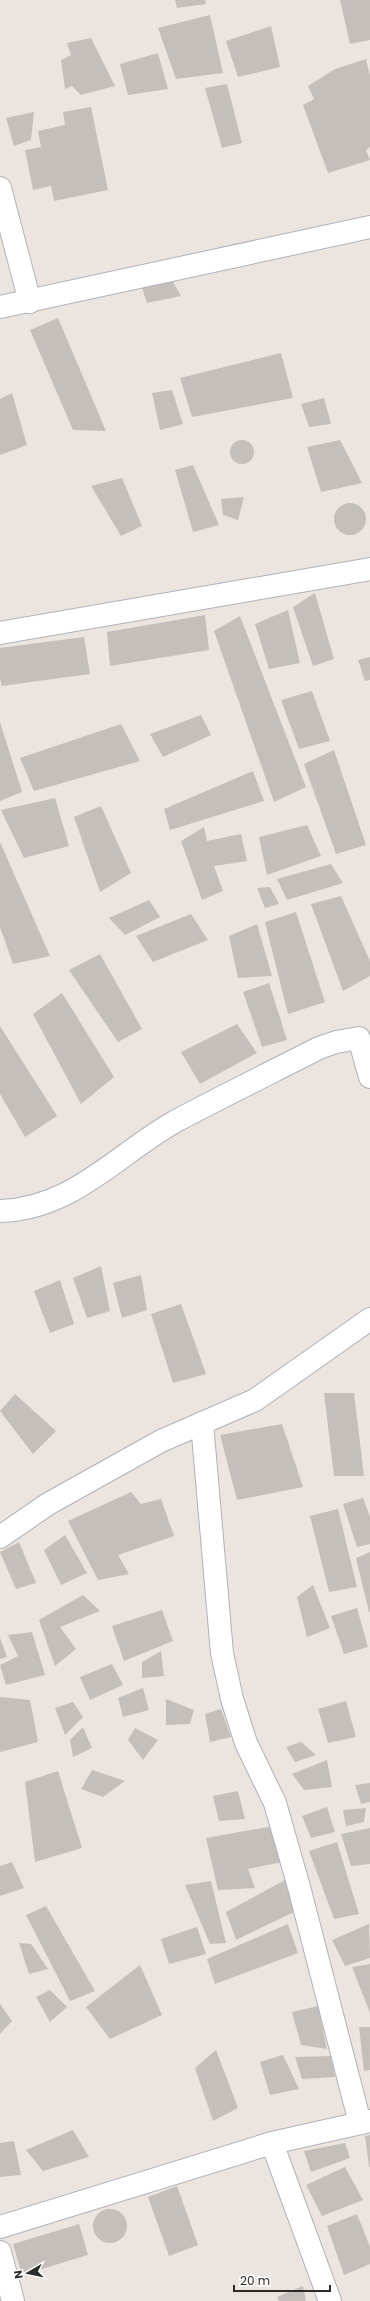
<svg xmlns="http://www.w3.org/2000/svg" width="370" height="2301" viewBox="0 0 370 2301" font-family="Poppins,sans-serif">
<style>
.building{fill:#c4bfbb}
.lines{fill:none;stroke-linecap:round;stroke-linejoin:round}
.minor-casing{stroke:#b0b2ba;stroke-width:24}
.minor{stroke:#fff;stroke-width:22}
</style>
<rect width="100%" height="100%" fill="#ece5df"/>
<g class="building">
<path d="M175,0h30l1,4 -29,4z"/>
<path d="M340,0h30v40l-20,4z"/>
<path d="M210,15l13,58 -47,6 -18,-51z"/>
<path d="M271,26l9,41 -42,10 -12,-36z"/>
<path d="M91,38l24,48 -34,9 -9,-9 -7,3 -4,-29 10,-5 -4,-12z"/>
<path d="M158,53l10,36 -40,6 -8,-31z"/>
<path d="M366,59l4,17v71l-4,3 4,10 -42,13 -25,-68 11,-6 -6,-13 27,-17z"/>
<path d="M227,84l15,59 -20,5 -17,-60z"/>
<path d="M91,107l17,83 -54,11 -3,-15 -18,4 -8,-40 16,-3 -3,-16 27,-6 -2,-13z"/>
<path d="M34,112l-3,28 -17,6 -8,-28z"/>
<path d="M172,280l9,16 -34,7 -5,-15z"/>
<path d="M58,318l48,113 -33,-1 -43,-100z"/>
<path d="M281,353l12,45 -101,19 -12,-39z"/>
<path d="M172,390l11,34 -23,6 -8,-37z"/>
<path d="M12,393l15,52 -27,10v-56z"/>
<path d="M324,398l7,26 -22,3 -8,-23z"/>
<circle cx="242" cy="452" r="12"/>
<path d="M340,440l22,43 -41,9 -14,-45z"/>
<path d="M193,465l26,60 -26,7 -18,-62z"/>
<path d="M122,478l20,48 -21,10 -30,-50z"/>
<path d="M244,497l-6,23 -15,-5 -2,-16z"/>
<circle cx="350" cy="519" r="16"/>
<path d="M315,593l19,66 -21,7 -20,-59z"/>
<path d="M288,610l12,53 -31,6 -14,-45z"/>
<path d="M205,615l4,35 -99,16 -3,-34z"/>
<path d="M240,616l66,171 -32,15 -60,-171z"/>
<path d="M84,637l6,37 -88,12 -2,-7v-31z"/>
<path d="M370,657v23l-5,1 -7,-21z"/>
<path d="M312,691l18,50 -31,8 -18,-49z"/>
<path d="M201,715l10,20 -48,22 -13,-23z"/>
<path d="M0,722l22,70 -22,9z"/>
<path d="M121,724l19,37 -106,30 -14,-33z"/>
<path d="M334,750l32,95 -30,9 -32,-90z"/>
<path d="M253,771l11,30 -94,29 -6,-21z"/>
<path d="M55,798l14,48 -45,12 -23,-48z"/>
<path d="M101,806l30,67 -31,19 -26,-75z"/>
<path d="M307,825l14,31 -54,19 -8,-38z"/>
<path d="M204,827l3,14 34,-7 6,27 -33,5 9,25 -21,9 -21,-59z"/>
<path d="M0,842l50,114 -37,8 -13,-37z"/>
<path d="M331,864l12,19 -56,17 -10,-21z"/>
<path d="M270,887l9,17 -14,4 -8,-20z"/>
<path d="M341,896l29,65v15l-27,15 -32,-87z"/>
<path d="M149,900l11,17 -35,18 -16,-17z"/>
<path d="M296,912l29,90 -37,12 -23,-92z"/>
<path d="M191,914l17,26 -55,22 -17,-26z"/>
<path d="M257,924l15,52 -34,2 -9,-42z"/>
<path d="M100,954l42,75 -24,13 -49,-72z"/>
<path d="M269,983l18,57 -25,7 -19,-55z"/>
<path d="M62,993l52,84 -33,27 -48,-90z"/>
<path d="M237,1024l20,29 -57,31 -19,-32z"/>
<path d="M0,1026l57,90 -32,21 -25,-43z"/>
<path d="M101,1266l9,45 -23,7 -14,-40z"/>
<path d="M141,1275l6,35 -25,8 -9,-35z"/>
<path d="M60,1280l14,44 -24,9 -16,-42z"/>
<path d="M181,1304l25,70 -33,9 -22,-69z"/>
<path d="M324,1393h30l10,83h-30z"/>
<path d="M15,1394l41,37 -23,23 -33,-43z"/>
<path d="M282,1424l21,63 -66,13 -17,-65z"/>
<path d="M131,1492l10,12 20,-5 13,37 -56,19 11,19 -31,6 -30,-59z"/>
<path d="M363,1498l7,19v27l-13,3 -14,-43z"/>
<path d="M338,1509l19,78 -28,5 -19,-76z"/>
<path d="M65,1535l22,38 -26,12 -17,-35z"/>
<path d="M19,1542l17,41 -20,6 -16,-37z"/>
<path d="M370,1552v60h-1l-13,-54z"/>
<path d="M313,1585l17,43 -23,9 -10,-40z"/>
<path d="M83,1595l17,16 -40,16 16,22 -21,17 -16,-46z"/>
<path d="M357,1608l11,39 -24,7 -13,-38z"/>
<path d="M162,1610l11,31 -49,20 -12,-35z"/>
<path d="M32,1632l13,43 -39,10 -6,-20 18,-9 -10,-21z"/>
<path d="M0,1638l7,19 -7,2z"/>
<path d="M161,1651l3,25 -22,2v-16z"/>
<path d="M112,1664l11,21 -33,15 -10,-23z"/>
<path d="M143,1688l6,22 -26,7 -5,-19z"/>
<path d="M0,1697l30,3 8,42 -38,10z"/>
<path d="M166,1699l28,11 -4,14 -24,1z"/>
<path d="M346,1701l10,36 -28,6 -10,-34z"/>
<path d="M73,1702l10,15 -18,18 -10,-27z"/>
<path d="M221,1709l10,28 -21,5 -5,-28z"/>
<path d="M83,1727l9,21 -19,9 -3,-17z"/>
<path d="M135,1728l23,12 -15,20 -15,-20z"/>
<path d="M301,1742l15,13 -21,7 -9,-15z"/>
<path d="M327,1760l5,27 -28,3 -12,-16z"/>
<path d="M92,1770l33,11 -22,16 -22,-8z"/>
<path d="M58,1771l24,77 -47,14 -10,-80z"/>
<path d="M370,1783v19l-9,2 -6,-19z"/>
<path d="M238,1791l7,28 -26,2 -6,-25z"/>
<path d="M327,1807l8,25 -24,6 -9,-22z"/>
<path d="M366,1808l-2,14 -18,4 -3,-16z"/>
<path d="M273,1826l9,36 -34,7 7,19 -37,2 -12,-52z"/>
<path d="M370,1828v36l-19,2 -10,-32z"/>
<path d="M337,1842l22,72 -25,5 -25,-68z"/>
<path d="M12,1862l12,26 -24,8v-30z"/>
<path d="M285,1880l9,32 -58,28 -10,-28z"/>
<path d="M211,1881l15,62 -16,1 -25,-59z"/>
<path d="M46,1906l49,85 -25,10 -44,-86z"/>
<path d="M288,1924l10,29 -83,31 -8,-25z"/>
<path d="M369,1924l1,34 -25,8 -13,-26z"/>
<path d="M197,1927l9,27 -37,10 -8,-25z"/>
<path d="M19,1943l12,1 17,25 -19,5z"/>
<path d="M370,1964v49l-18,-46z"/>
<path d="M140,1965l22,50 -52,24 -24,-32z"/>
<path d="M50,1990l17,17 -17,15 -14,-25z"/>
<path d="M0,2004l12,17 -12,13z"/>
<path d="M318,2006l9,43 -26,-4 -9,-33z"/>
<path d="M359,2027h11v43l-6,1z"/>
<path d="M216,2050l22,58 -25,13 -18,-53z"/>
<path d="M283,2055l16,34 -29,6 -10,-33z"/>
<path d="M331,2056l4,21 -33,2 -7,-22z"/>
<path d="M73,2130l16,27 -46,14 -17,-21z"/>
<path d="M370,2135v32h-1l-4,-31z"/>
<path d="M14,2141l7,34 -21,2v-34z"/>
<path d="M345,2143l5,15 -39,14 -7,-21z"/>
<path d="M345,2167l18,33 -41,16 -16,-31z"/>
<path d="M177,2186l21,59 -29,11 -21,-59z"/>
<circle cx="110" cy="2226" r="17"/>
<path d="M357,2214l13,33v17l-26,11 -17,-49z"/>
<path d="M79,2224l9,31 -66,20 -9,-31z"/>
<path d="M303,2286l3,15h-27l-2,-4z"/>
</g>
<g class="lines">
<g class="minor-casing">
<g id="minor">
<path d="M0,188l30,114"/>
<path d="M0,307l370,-80"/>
<path d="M0,633l370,-64"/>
<path d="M0,1211c73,-2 117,-57 176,-90 47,-25 96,-49 143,-73l17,-6 23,-4 11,39"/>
<path d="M202,1423l20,230 10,46 14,44 29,60 24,84 61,236"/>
<path d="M0,1537l48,-33 113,-63 94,-41 115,-81"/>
<path d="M272,2143l58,158"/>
<path d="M0,2227l272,-84 98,-22"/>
<path d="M0,2252l13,49"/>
</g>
</g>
<use href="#minor" class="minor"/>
</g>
<g transform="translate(28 2273) rotate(261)" stroke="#ffffff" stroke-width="3" paint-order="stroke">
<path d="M0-3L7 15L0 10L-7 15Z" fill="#2b2b2b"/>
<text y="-6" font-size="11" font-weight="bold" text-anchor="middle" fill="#2b2b2b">N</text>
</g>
<path d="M234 2285v6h96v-6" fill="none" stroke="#2b2b2b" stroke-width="2"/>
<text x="240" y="2285" font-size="12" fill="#2b2b2b" stroke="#ffffff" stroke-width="3" paint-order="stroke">20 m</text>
</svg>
